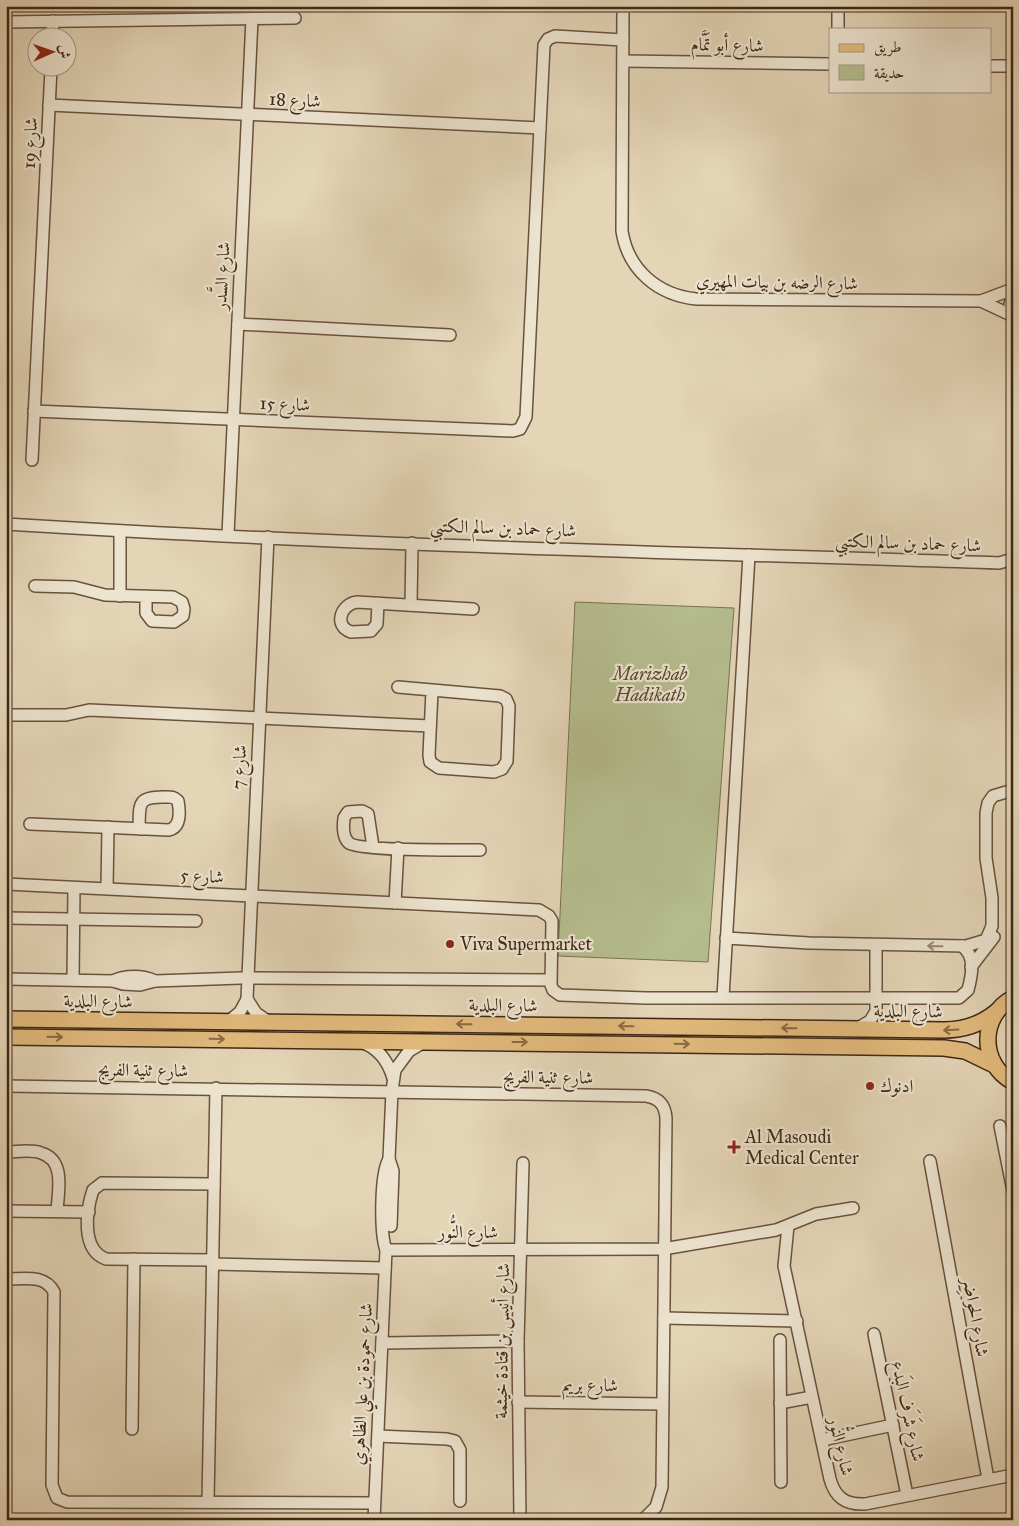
<svg xmlns="http://www.w3.org/2000/svg" width="1019" height="1526" viewBox="0 0 1019 1526" font-family="'IM FELL Great Primer',Amiri,serif">
<style>
.green{fill:#b5bd8e;stroke:#7a7252}
.lines{fill:none;stroke-linecap:round;stroke-linejoin:round}
.minor-casing{stroke:#68533e;stroke-width:14}
.major-casing{stroke:#3e2816;stroke-width:18}
.minor{stroke:#ede4d0;stroke-width:11}
.major{stroke:#e2ba7c;stroke-width:15}
.oneway{stroke:#968673}
.oneway2{stroke:#886a44}
.poi-dot{fill:#8f2418;stroke:#ede4d0;stroke-width:2}
.labels{text-anchor:middle;dominant-baseline:central;stroke-width:4.5;stroke-linejoin:round;paint-order:stroke}
.street-label{font-size:18px;fill:#3e2816;stroke:#ede4d0}
.park-label{font-size:18px;font-style:italic;fill:#56462e;stroke:#ede4d0}
.poi-label{font-size:18px;fill:#3e2816;stroke:#ede4d0;text-anchor:start}
</style>
<rect width="100%" height="100%" fill="#e4d5b7"/>
<filter id="stains"><feTurbulence type="fractalNoise" baseFrequency=".004" numOctaves="4"/><feColorMatrix values="0 0 0 0 .2 0 0 0 0 .09 0 0 0 0 .02 0 0 0 .5 -.17"/></filter>
<radialGradient id="worn" r=".72"><stop offset=".6" stop-color="#630" stop-opacity="0"/><stop offset="1" stop-color="#630" stop-opacity=".3"/></radialGradient>
<path class="green" d="M575,602l159,6 -26,354 -150,-6z"/>
<g class="lines">
<g class="minor-casing">
<g id="minor">
<path d="M623,6l-1,225c6,39 36,64 74,68l285,2 32,-12"/>
<path d="M6,22l289,-4"/>
<path d="M838,29v-23"/>
<path d="M52,38l1,-17"/>
<path d="M623,61l207,3"/>
<path d="M990,66h23"/>
<path d="M49,105l491,23"/>
<path d="M1013,292l-3,12 3,10"/>
<path d="M981,301l32,15"/>
<path d="M238,324l212,11"/>
<path d="M34,411l479,20 7,-2 6,-12 18,-372 4,-6 7,-3 68,4"/>
<path d="M32,460l19,-392"/>
<path d="M6,524c331,21 662,28 993,39l14,-4"/>
<path d="M120,531v65"/>
<path d="M228,535l24,-516"/>
<path d="M35,586l39,1 31,8 68,2 9,5 2,7 -1,7 -9,6 -22,-1 -6,-8v-17"/>
<path d="M378,603l-1,21 -6,7 -20,1c-18,-6 -10,-28 6,-30l116,7"/>
<path d="M411,605l1,-62"/>
<path d="M398,687l102,9 6,3 3,7 -2,55 -5,8 -8,3 -55,-4 -9,-6 -1,-7 3,-64"/>
<path d="M13,715h53l23,-5 341,16"/>
<path d="M30,824l139,6c12,-3 11,-18 9,-29 -5,-5 -8,-4 -15,-4 -27,0 -23,8 -24,32"/>
<path d="M373,847l-5,-33 -6,-3 -14,1 -4,6c-1,8 -1,20 5,25 10,8 112,7 131,7"/>
<path d="M6,884l533,26 10,6 3,5 -1,64 2,5 7,5 86,3h313l9,-8c4,-15 8,-34 -6,-44"/>
<path d="M107,888l1,-61"/>
<path d="M395,903l3,-55"/>
<path d="M6,918l190,3"/>
<path d="M726,938l83,5 157,3 20,-6 6,-14v-28l-6,-40v-45l2,-10 5,-7 20,-6"/>
<path d="M971,967l23,-30"/>
<path d="M6,979l107,2 10,3 17,1 15,-4 86,-3 309,2"/>
<path d="M73,980l1,-92"/>
<path d="M113,981c12,-6 30,-6 42,0"/>
<path d="M723,997l26,-442"/>
<path d="M247,999l9,14 13,9"/>
<path d="M228,1022l12,-10 7,-13 21,-462"/>
<path d="M856,1029l14,-8 6,-10v-66"/>
<path d="M361,1042c18,6 27,19 32,36"/>
<path d="M6,1086l640,10c13,2 19,9 20,22l-4,369 -6,20 -13,13"/>
<path d="M1000,1126l13,65"/>
<path d="M6,1152c11,0 25,-3 35,1 25,7 17,39 16,58"/>
<path d="M389,1159l4,12 -2,55"/>
<path d="M930,1161l58,318"/>
<path d="M6,1211l83,1"/>
<path d="M788,1226l-4,40 46,213c5,18 15,26 35,25l148,-29"/>
<path d="M386,1250l277,-1 113,-19 40,-16 37,-6"/>
<path d="M213,1260l-107,-1c-25,-9 -20,-48 -13,-69l9,-7 112,1"/>
<path d="M213,1264l172,4"/>
<path d="M6,1279c18,0 39,-5 48,13l-2,193 5,13 10,4 307,1"/>
<path d="M664,1318l133,3"/>
<path d="M874,1334l33,161"/>
<path d="M780,1340l1,142"/>
<path d="M382,1343l136,-2"/>
<path d="M518,1402l144,2"/>
<path d="M780,1403l32,-6"/>
<path d="M132,1429l2,-170"/>
<path d="M378,1436l69,3 8,2 5,9v51"/>
<path d="M822,1440l71,-15"/>
<path d="M208,1501l8,-413"/>
<path d="M374,1520l12,-270c-6,-17 -6,-76 3,-91l3,-68 3,-21 14,-19 15,-9"/>
<path d="M520,1520l-2,-179 5,-178"/>
</g>
</g>
<g class="major-casing">
<g id="major">
<path d="M1013,998c-33,17 -34,66 0,84"/>
<path d="M6,1019l938,11c20,0 36,-5 52,-18"/>
<path d="M6,1037l938,11 21,3 29,14"/>
</g>
</g>
<use href="#minor" class="minor"/>
<use href="#major" class="major"/>
</g>
<defs><path id="oneway-shaft" d="M-6 0H5M1.5-3L5.5 0L1.5 3" fill="none" stroke-width="1.6" stroke-linecap="round" stroke-linejoin="round" transform="scale(1.25)"/></defs>
<use class="oneway" href="#oneway-shaft" transform="translate(935 946) rotate(-179)"/>
<g class="oneway2">
<use href="#oneway-shaft" transform="translate(464 1024) rotate(-179)"/>
<use href="#oneway-shaft" transform="translate(626 1026) rotate(-179)"/>
<use href="#oneway-shaft" transform="translate(789 1028) rotate(-179)"/>
<use href="#oneway-shaft" transform="translate(951 1030) rotate(177)"/>
<use href="#oneway-shaft" transform="translate(55 1037) rotate(1)"/>
<use href="#oneway-shaft" transform="translate(217 1039) rotate(1)"/>
<use href="#oneway-shaft" transform="translate(520 1042)"/>
<use href="#oneway-shaft" transform="translate(682 1044) rotate(1)"/>
</g>
<g class="poi-dot">
<circle cx="450" cy="944" r="5"/>
<circle cx="870" cy="1086" r="5"/>
<path d="M731.5 1139.5h5v5h5v5h-5v5h-5v-5h-5v-5h5z"/>
</g>
<g class="labels">
<g class="street-label">
<text transform="translate(727 45) rotate(1)">شارع أبو تَمَّام</text>
<text transform="translate(295 100) rotate(3)">شارع 18</text>
<text transform="translate(30 143) rotate(-87)">شارع 19</text>
<text transform="translate(222 276) rotate(-87)">شارع السَّدر</text>
<text transform="translate(777 282) rotate(1)">شارع الرضه بن بيات المهيري</text>
<text transform="translate(285 404) rotate(2)">شارع 15</text>
<text transform="translate(503 528) rotate(2)">شارع حماد بن سالم الكتبي</text>
<text transform="translate(908 543) rotate(2)">شارع حماد بن سالم الكتبي</text>
<text transform="translate(239 767) rotate(-87)">شارع 7</text>
<text transform="translate(202 876) rotate(3)">شارع 5</text>
<text transform="translate(98 1001) rotate(1)">شارع البلدية</text>
<text transform="translate(503 1005) rotate(1)">شارع البلدية</text>
<text transform="translate(908 1011) rotate(1)">شارع البلدية</text>
<text transform="translate(143 1070) rotate(1)">شارع ثنية الفريج</text>
<text transform="translate(548 1077) rotate(1)">شارع ثنية الفريج</text>
<text x="468" y="1232">شارع النُّور</text>
<text transform="translate(976 1317) rotate(80)">شارع الحواضِر</text>
<text transform="translate(502 1341) rotate(-89)">شارع أنيس بن قتادة خيثمة</text>
<text transform="translate(362 1384) rotate(-87)">شارع حمودة بن علي الظاهري</text>
<text transform="translate(590 1385) rotate(1)">شارع بريم</text>
<text transform="translate(908 1411) rotate(78)">شارع شَرَف البَدع</text>
<text transform="translate(841 1446) rotate(77)">شارع النُّور</text>
</g>
<g class="park-label">
<text x="650" y="674">Marizhab<tspan x="650" dy="21">Hadikath</tspan></text>
</g>
<g class="poi-label">
<text x="460" y="944">Viva Supermarket</text>
<text x="880" y="1086">ادنوك</text>
<text x="745" y="1137">Al Masoudi<tspan x="745" dy="21">Medical Center</tspan></text>
</g>
</g>
<rect width="1019" height="1526" fill="none" stroke="#e4d5b7" stroke-width="25"/>
<rect x="8" y="8" width="1004" height="1511" fill="none" stroke="#3e2816" stroke-width="2.5"/>
<rect x="12" y="12" width="994" height="1501" fill="none" stroke="#3e2816"/>
<rect x="829" y="28" width="162" height="65" fill="#ede4d0" stroke="#a79986"/>
<rect x="839" y="44" width="25" height="8" fill="#e2ba7c" stroke="#a79986"/>
<text x="874" y="52" font-size="15" fill="#3e2816">طريق</text>
<rect x="839" y="65" width="25" height="15" fill="#b5bd8e" stroke="#a79986"/>
<text x="874" y="78" font-size="15" fill="#3e2816">حديقة</text>
<g transform="translate(52 52) rotate(88)"><circle r="24" fill="#ede4d0" stroke="#a79986"/>
<path d="M0-4L9 19L0 12L-9 19Z" fill="#8f2418"/>
<text y="-8" font-size="14" font-weight="bold" text-anchor="middle" fill="#3e2816">ش</text>
</g>
<rect width="100%" height="100%" filter="url(#stains)"/>
<rect width="100%" height="100%" fill="url(#worn)"/>
</svg>
